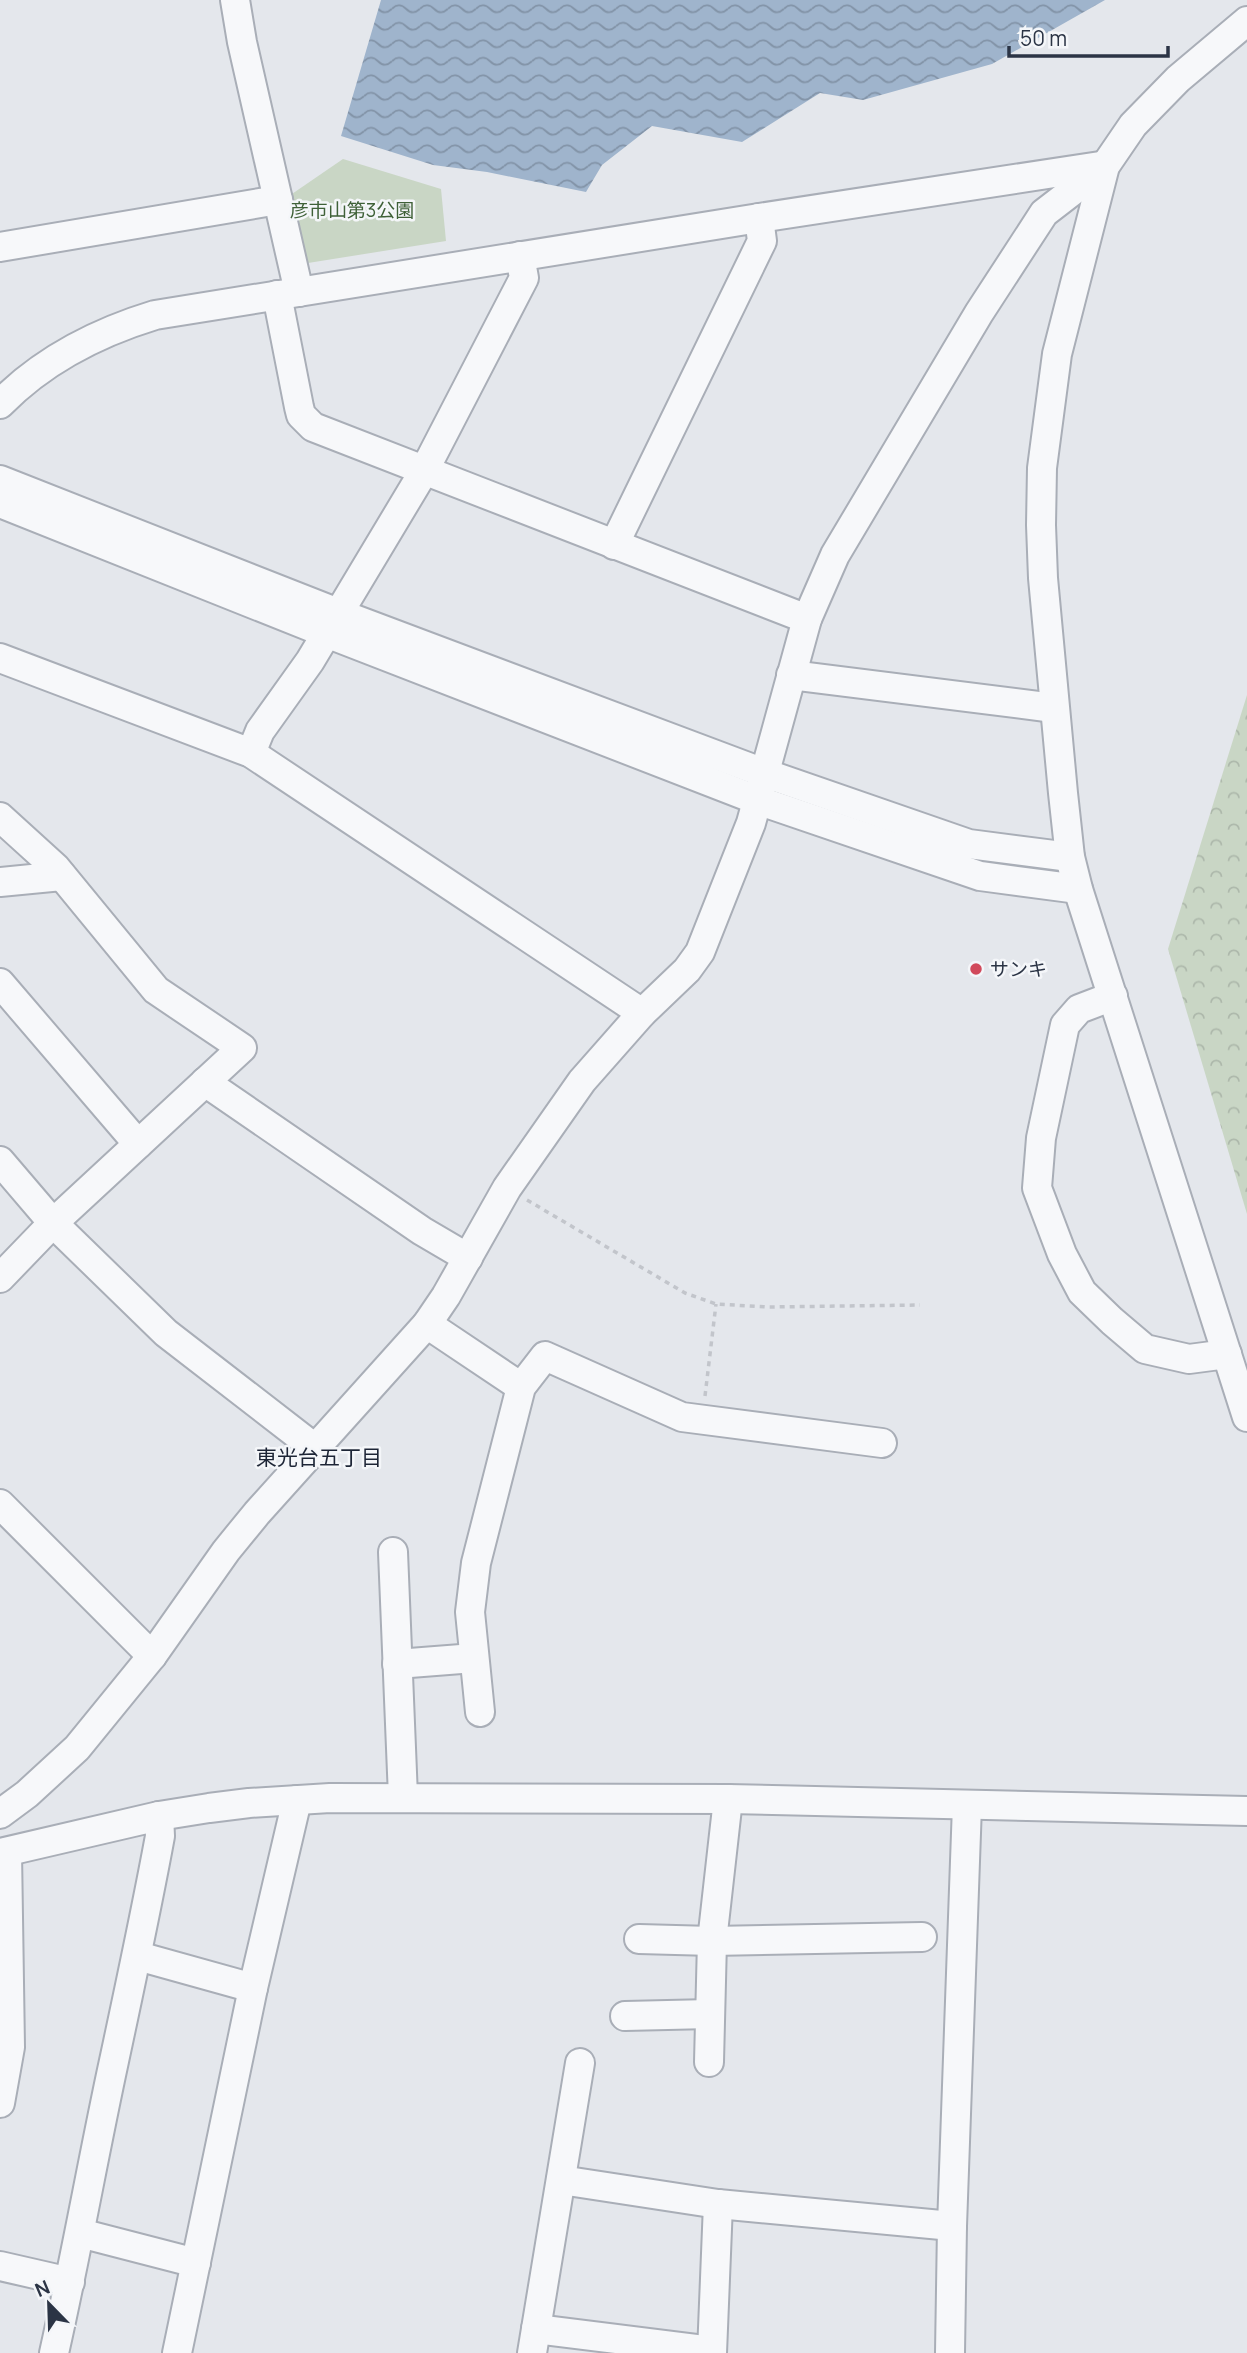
<svg xmlns="http://www.w3.org/2000/svg" width="1247" height="2353" viewBox="0 0 1247 2353" font-family="Manrope,'Noto Sans JP',sans-serif">
<style>
.forest{fill:url(#forest-crowns)}
.park{fill:#c9d6c5}
.water{fill:url(#water-waves)}
.lines{fill:none;stroke-linecap:round;stroke-linejoin:round}
.minor-casing{stroke:#a9aeb7;stroke-width:32}
.path{stroke:#c2c5cb;stroke-width:3.5;stroke-dasharray:5 5;stroke-linecap:butt}
.minor{stroke:#f7f8fa;stroke-width:28}
.poi-dot{fill:#d1495b;stroke:#f4f6f9;stroke-width:2.5}
.labels{text-anchor:middle;dominant-baseline:central;stroke-width:5;stroke-linejoin:round;paint-order:stroke}
.park-label{font-size:19px;fill:#3f6138;stroke:#f4f6f9}
.poi-label{font-size:19px;fill:#2b3445;stroke:#f4f6f9;text-anchor:start}
.neighbourhood-label{font-size:21px;fill:#1d2536;stroke:#f4f6f9}
</style>
<defs>
<pattern id="forest-crowns" width="20" height="18" patternUnits="userSpaceOnUse" patternTransform="scale(1.75)"><rect width="20" height="18" fill="#c9d6c5"/><path d="M2 6a3 3 0 1 1 6 0M12 15a3 3 0 1 1 6 0" fill="none" stroke="#adb8ab"/></pattern>
<pattern id="water-waves" width="16" height="10" patternUnits="userSpaceOnUse" patternTransform="scale(1.75)"><rect width="16" height="10" fill="#9fb4cc"/><path d="M0 5q4-4 8 0t8 0" fill="none" stroke="#8293a7"/></pattern>
</defs>
<rect width="100%" height="100%" fill="#e4e7ec"/>
<path class="forest" d="M1247,695v519l-79,-265z"/>
<path class="park" d="M343,159l98,30 5,52 -138,22 -19,-67z"/>
<path class="water" d="M381,0h724l-113,64 -129,36 -43,-7 -78,49 -90,-16 -50,39 -16,27 -99,-20 -54,-7 -92,-29z"/>
<g class="lines">
<g class="minor-casing">
<g id="minor">
<path d="M235,0l7,42 57,250"/>
<path d="M1247,21l-69,58 -45,46 -28,41 -48,188 -15,114 -1,57 2,53 20,215 7,64 8,32 169,528"/>
<path d="M0,247l278,-47"/>
<path d="M277,295l22,112 2,8 12,12 494,192"/>
<path d="M0,404c43,-44 96,-71 155,-89l604,-97 341,-52"/>
<path d="M0,480l338,133 426,160 205,71 101,13"/>
<path d="M0,503l326,130 431,167 223,76 98,13"/>
<path d="M614,545l148,-304 -3,-23"/>
<path d="M0,658l251,95 391,260"/>
<path d="M791,675l263,33"/>
<path d="M251,753l9,-22 50,-70 114,-190 100,-193 -4,-22"/>
<path d="M0,817l55,50 101,123 86,58 -189,175 -53,55"/>
<path d="M0,882l62,-6"/>
<path d="M0,983l138,161"/>
<path d="M1113,996l-34,13 -14,16 -24,113 -4,50 25,66 20,38 30,29 33,28 44,10 38,-5"/>
<path d="M205,1082l217,149 46,27"/>
<path d="M0,1161l53,62 113,110 150,116"/>
<path d="M427,1324l94,63"/>
<path d="M0,1504l152,152"/>
<path d="M393,1552l10,245"/>
<path d="M397,1664l77,-6"/>
<path d="M480,1712l-10,-100 6,-49 45,-176 24,-31 137,61 200,26"/>
<path d="M0,1814l27,-20 50,-46 75,-92 74,-105 31,-38 170,-189 19,-28 61,-108 75,-107 60,-68 45,-43 13,-18 51,-129 56,-204 28,-64 144,-242 65,-100 61,-47"/>
<path d="M0,1853l159,-37 50,-8 40,-5 81,-5 398,1 519,12"/>
<path d="M639,1939l73,2 210,-4"/>
<path d="M138,1956l115,32"/>
<path d="M625,2016l85,-2"/>
<path d="M709,2062l3,-121 16,-142"/>
<path d="M0,2103l10,-56 -3,-195"/>
<path d="M561,2180l157,24 234,22"/>
<path d="M80,2233l116,30"/>
<path d="M0,2266l70,16"/>
<path d="M536,2329l176,22"/>
<path d="M54,2353c22,-97 39,-195 60,-292 16,-75 32,-149 46,-225l-1,-20"/>
<path d="M177,2353l76,-365 44,-188"/>
<path d="M532,2353l48,-290"/>
<path d="M712,2353l6,-149"/>
<path d="M950,2353l2,-127 15,-421"/>
</g>
</g>
<g class="path">
<path d="M527,1200l158,93 31,11 51,3 153,-2"/>
<path d="M705,1396l11,-92"/>
</g>
<use href="#minor" class="minor"/>
</g>
<circle class="poi-dot" cx="976" cy="969" r="7"/>
<g class="labels">
<g class="park-label">
<text x="352" y="210">彦市山第3公園</text>
</g>
<g class="poi-label">
<text x="990" y="969">サンキ</text>
</g>
<g class="neighbourhood-label">
<text x="319" y="1457">東光台五丁目</text>
</g>
</g>
<g transform="translate(49 2304) rotate(337)" stroke="#f4f6f9" stroke-width="5" paint-order="stroke">
<path d="M0-5L12 26L0 18L-12 26Z" fill="#2b3445"/>
<text y="-10" font-size="19" font-weight="bold" text-anchor="middle" fill="#2b3445">N</text>
</g>
<path d="M1009 46v10h159v-10" fill="none" stroke="#2b3445" stroke-width="3.5"/>
<text x="1020" y="46" font-size="21" fill="#2b3445" stroke="#f4f6f9" stroke-width="5" paint-order="stroke">50 m</text>
</svg>
